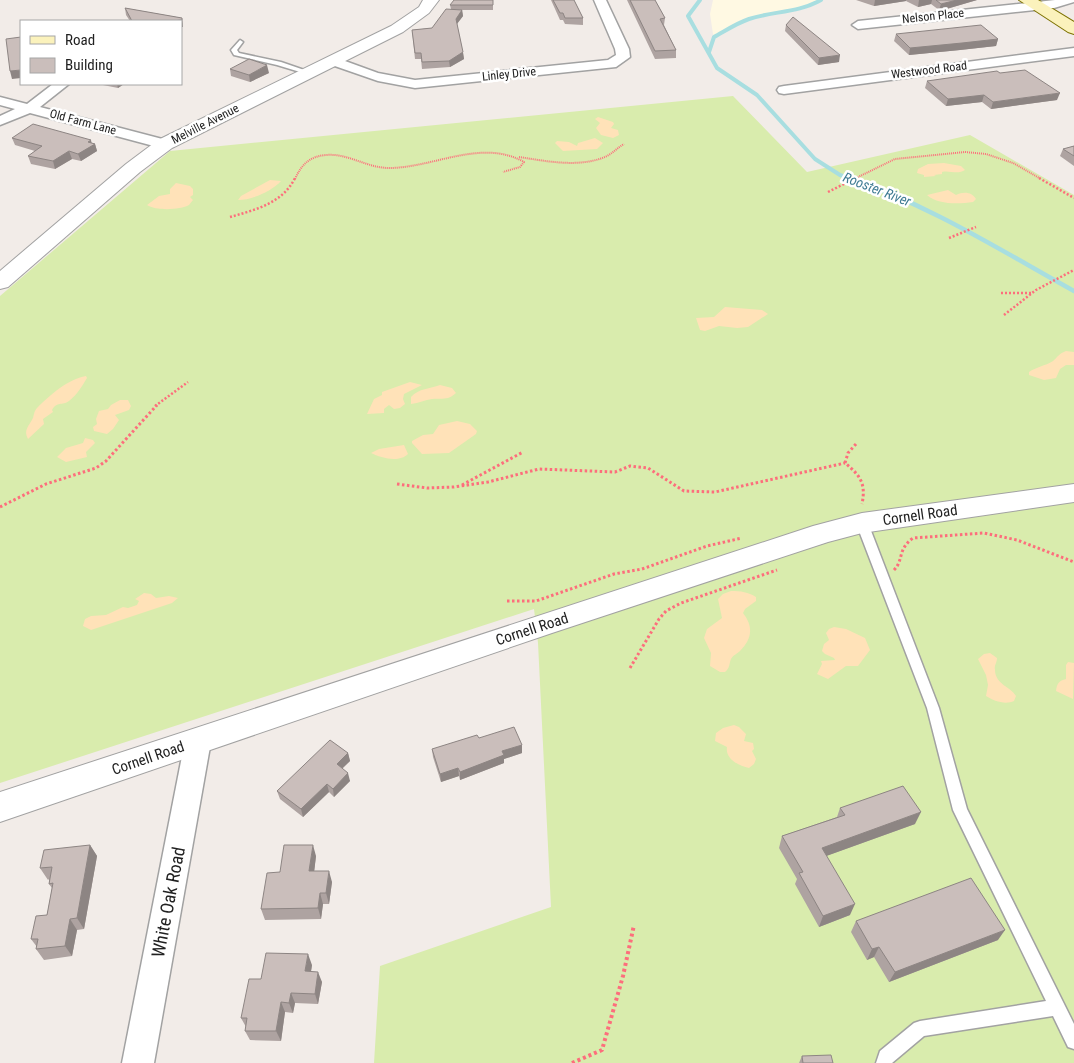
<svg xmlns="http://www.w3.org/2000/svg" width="1074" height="1063" viewBox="0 0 1074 1063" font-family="'Roboto Condensed',sans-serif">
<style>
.education{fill:#fff9e3}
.grass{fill:#d9ecad}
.sand{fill:#ffe2b8}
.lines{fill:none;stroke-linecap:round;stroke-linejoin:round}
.stream-far1{stroke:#a8dee0;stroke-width:4}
.stream{stroke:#a8dee0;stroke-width:4.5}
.service-casing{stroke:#a2a2a2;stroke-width:3}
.minor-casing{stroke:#a2a2a2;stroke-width:3}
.tertiary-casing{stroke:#a2a2a2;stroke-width:2}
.secondary-casing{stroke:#7e7202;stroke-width:2}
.path-far3{stroke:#fd6e7c;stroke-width:2;stroke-dasharray:1 1;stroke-linecap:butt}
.path-far2{stroke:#fd6e7c;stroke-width:2.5;stroke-dasharray:2 2;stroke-linecap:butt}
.path-far1{stroke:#fd6e7c;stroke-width:3;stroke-dasharray:2.5 2.5;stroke-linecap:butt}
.path{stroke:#fd6e7c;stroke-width:4;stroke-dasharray:3 3;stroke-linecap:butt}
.service{fill:#fff;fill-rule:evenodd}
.minor{fill:#fff;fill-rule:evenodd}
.tertiary{fill:#fff;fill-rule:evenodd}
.secondary{fill:#fbf2bc;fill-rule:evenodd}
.wall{fill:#aea3a1}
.shaded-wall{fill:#8d8583}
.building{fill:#cabebb;stroke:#8d8583}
.labels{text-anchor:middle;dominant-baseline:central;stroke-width:5;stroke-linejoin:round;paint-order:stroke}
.far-street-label{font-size:12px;fill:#212121;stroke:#fff}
.far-water-label{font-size:14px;font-style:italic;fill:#3f7b93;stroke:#fff}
.street-label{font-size:15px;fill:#212121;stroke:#fff}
.near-street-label{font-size:18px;fill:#212121;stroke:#fff}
</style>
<rect width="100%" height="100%" fill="#f2ece8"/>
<path class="education" d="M713,0h107l-18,8 -54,11 -33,17 -2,-2 -3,-20z"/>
<path class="grass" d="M733,96l74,76 163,-37 104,60v868h-700l6,-97 171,-59 -13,-264 -4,-34 -534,174v-487l170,-145z"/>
<g class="sand">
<path d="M598,117l15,5 1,2 -3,4 7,2 1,5 -6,3 -12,-3 -5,-7 4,-5 -5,-4z"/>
<path d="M595,138l8,5 -6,6 -34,2 -8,-8 2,-2 12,1 8,4 1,-3z"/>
<path d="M944,163l17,3 4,4c-7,5 -16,0 -23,2v2l-8,1 2,1 -12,1v-2l-7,-2 1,-4 10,-5z"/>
<path d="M270,180l11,1c-9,10 -29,19 -43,19l3,-4z"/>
<path d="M176,183l14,3 3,3v6l-3,2 3,3 -4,5c-9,5 -33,6 -42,0l12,-9 11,-2v-5z"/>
<path d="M948,190l8,5c8,-4 16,-3 20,4l-3,3c-14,2 -35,3 -46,-7z"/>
<path d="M725,307l37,3 6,4 -20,13 -11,1 -18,-2 -14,5 -5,-1 -4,-12 18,-1z"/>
<path d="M1066,351l8,1v13h-8l-6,4 -4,9 -12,2 -15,-5v-3c7,-5 16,-6 24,-11 5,-4 5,-7 13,-10z"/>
<path d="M86,376l1,2c-5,8 -10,17 -18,23 -7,5 -12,0 -17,9l1,2 -10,7 1,5 -16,15c-5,-9 1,-13 5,-21 1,-3 1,-7 4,-10 13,-13 31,-29 49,-32z"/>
<path d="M410,382l12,3 -18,9 -1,5 2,5 -5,4 -6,1 -5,-4 -5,4v4l-17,1 7,-15 8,-4v-3z"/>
<path d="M440,385l12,3 4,5c-9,8 -14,5 -24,6 -7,1 -13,4 -21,5v-7c8,-9 19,-8 29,-12z"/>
<path d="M120,400h8l3,6 -2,4 -14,5 4,5 -6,9 -6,5 -13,-3 -1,-4 4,-3 -1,-5 3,-8 9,-2 3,-4z"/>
<path d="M457,421l13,3 7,7 -1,3 -27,19 -27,1 -10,-11v-2l11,-6 10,-1 6,-9z"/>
<path d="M85,438l8,2 2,3 -9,9 1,5 -21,5 -9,-5 9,-9 17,-5z"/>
<path d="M404,445l4,9c-9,9 -27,4 -37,-1l8,-4z"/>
<path d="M731,591c10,0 17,1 25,6v4l-11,8 -2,4c10,13 10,25 -3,38 -3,3 -7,4 -9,8 -2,5 -1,9 -6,13h-5l-10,-6 1,-13 -7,-15 3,-9 15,-11 -4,-19 5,-5z"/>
<path d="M144,593l7,1 5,4 13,-2 9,2 -6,5 -81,27 -8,-4 2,-7 6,-3 15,-1 17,-8 5,1 9,-3 2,-4 -4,-2z"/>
<path d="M834,627l12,2 19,9 5,12 -12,16h-12l-18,13 -11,-5 5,-10 -1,-3 14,-1 -1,-2 -9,-4 -3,-3 2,-7 5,-4 -3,-7 3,-4z"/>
<path d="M990,653l7,5c0,5 -3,7 -2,12 0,14 16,17 21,26l-2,5c-9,4 -20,0 -28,-5l2,-11 -2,-10 -8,-16 6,-5z"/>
<path d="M1068,662l6,1 -1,36 -17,-8c1,-8 3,-10 10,-12v-14z"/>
<path d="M734,725l5,2 7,7 -2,7 9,2 1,6 -2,2 4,8 -2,5 -5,4c-10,-2 -24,-9 -22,-21l-12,-6 1,-8 7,-5z"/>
</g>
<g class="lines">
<g class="stream-far1">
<path d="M700,0l-12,16 29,52 40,27 58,64 25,16 12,4"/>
<path d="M709,52l5,-15c11,-6 23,-14 35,-18 24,-8 49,-6 72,-19"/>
</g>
<path class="stream" d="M848,178c80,26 152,72 226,113"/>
<g class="service-casing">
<g id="service">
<path d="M240,40l3,2 -6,8 2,3 42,9 32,11 -3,2 -33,-10 -43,-10 -3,-5z"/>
<path d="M862,519l6,4 71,185 28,101 107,215v25l-6,-2 -15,-31 -129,20 -32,27h-16l4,-12 34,-28 6,-2 126,-20 -93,-191 -26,-102 -71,-185z"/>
</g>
</g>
<g class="minor-casing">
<g id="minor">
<path d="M594,0h12l23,49 1,8 -14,10 -201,21 -37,-7 -49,-17 -2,-3 7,-4 44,16 37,7 193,-20 8,-5 -1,-6z"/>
<path d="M1055,0h19v2l-20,6 -196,21 -6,-4 6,-4z"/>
<path d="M1074,48v8l-290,38 -5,-1 -2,-3 2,-3 5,-1z"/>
<path d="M53,84h16l-29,23 130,34 3,3 -3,3 -5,2 -135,-36 -30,12v-9l15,-7 -15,-4v-8l27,7z"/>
<path d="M198,730l9,3 4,8 -57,322h-32l63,-322 4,-8z"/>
</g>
</g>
<g class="tertiary-casing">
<g id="tertiary">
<path d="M423,0h16l-10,13 -26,19 -231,116 -32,24 -132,115 -8,2v-18l126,-107 32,-24 233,-114 28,-19z"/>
<path d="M1074,484v18l-212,31 -34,9 -276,91 -552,189v-30l813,-266 49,-13z"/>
</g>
</g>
<g class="secondary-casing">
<path id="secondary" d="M1019,0h19l36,22v12l-6,-2z"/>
</g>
<g class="path-far3">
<path d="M519,157c27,4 59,11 86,0 7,-3 12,-9 19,-13"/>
<path d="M295,179c6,-14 15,-23 31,-24 22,-2 41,13 63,13 44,0 93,-30 135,-6l-4,5 -17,5"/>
<path d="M854,179l41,-20 70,-7 21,2 27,9 28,16"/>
</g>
<g class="path-far2">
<path d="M1039,178l35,20"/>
<path d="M828,192l28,-14"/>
<path d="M230,217c25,-7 53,-14 65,-39"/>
<path d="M949,238l27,-11"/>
<path d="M1001,293h30"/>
<path d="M1004,315l32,-25 38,-20"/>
<path d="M155,406l33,-24"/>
</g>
<g class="path-far1">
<path d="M856,444l-8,9 -3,10c16,13 21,21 17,41"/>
<path d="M397,484l30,4 27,-1 34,-5 51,-13 76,3 15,-6 18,2 36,23 31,1 130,-29"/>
<path d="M462,485l61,-33"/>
<path d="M0,507l46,-23 50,-16 10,-7 51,-56"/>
<path d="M894,570c10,-10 3,-20 19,-32l71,-5 33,7 57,22"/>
<path d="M507,601h29l78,-27 28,-5 65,-23 35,-8"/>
<path d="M630,668l29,-49 7,-8 15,-8 96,-33"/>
</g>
<path class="path" d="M572,1063l30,-13 21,-74 11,-51"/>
<use href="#service" class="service"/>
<use href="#minor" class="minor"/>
<use href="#tertiary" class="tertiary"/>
<use href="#secondary" class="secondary"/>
</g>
<g class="wall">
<path d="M493,0v10h-31l1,6 -6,8 7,35 -14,8 -28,2 -1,-10h-6l-3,-29 20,-2 19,-19 -1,-4z"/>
<path d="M551,0h23l9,18v7l-18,-1 -2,-4h-3z"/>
<path d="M627,0h28l10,18 -1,7 12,25v8l-21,1z"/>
<path d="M856,0h121l-34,10h-4l-8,-6 -13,3 -12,-6 -32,5z"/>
<path d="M125,8l57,10 1,9 -2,-6h-51l-4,-6z"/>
<path d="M786,25l53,37 -21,3 -33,-34z"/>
<path d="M896,34l102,5 -2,7 -36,4 -51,5 -15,-14z"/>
<path d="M230,69l39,4 -19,9 -19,-6z"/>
<path d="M1000,73l57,27 -66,9 -9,-7 -36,4 -21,-18 2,-7z"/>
<path d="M103,84h21l-6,4 -15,-3z"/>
<path d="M12,138l80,5 3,1 2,7 -16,10 -9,-2 -17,10 -24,-5 -3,-8 7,-5 -20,-6z"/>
<path d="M1074,146v20l-14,-10 3,-7z"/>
<path d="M479,738l43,7v8l-18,6v4l-44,17 -1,-4 -18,6 -8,-25 -1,-8z"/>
<path d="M348,753l2,8 -8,8 8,12 -16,16 -5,-5 -26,25 -23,-18 -3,-8z"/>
<path d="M840,808l75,16 -89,32 24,59 -31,12 -24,-43 2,-5 -18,-31 3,-12 55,-19z"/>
<path d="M90,845l7,11 -13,73 -7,1 -5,26 -28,4 -8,-11 1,-2 -6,-8 16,-24 5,-27 -3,-4v-5l-1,1 -8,-12z"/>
<path d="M316,856l-2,15 18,11 -3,22h-6l-2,15 -56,1 -4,-11 19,-37z"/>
<path d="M856,921l142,19 -109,42 -15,-25 -7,3 -16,-28z"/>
<path d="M312,965l-1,7 11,10 -4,22 -23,-1 -2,10 -8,-1 -4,29 -31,-1 -5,-9 1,-4 -5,-9 20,-39z"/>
<path d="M802,1056l31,7h-34z"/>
</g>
<g class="shaded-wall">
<path d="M875,0h31v1l-32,5z"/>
<path d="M919,0h13l-1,4 -13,3z"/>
<path d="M957,0h20l-34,10h-4l2,-6z"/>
<path d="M462,10l1,6 -7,9v-6z"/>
<path d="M182,18l1,9h-2v-6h-9z"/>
<path d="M998,39l-2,7 -36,4 -51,5 1,-7z"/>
<path d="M463,52l1,7 -14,8 -1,-6z"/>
<path d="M840,55l-1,7 -21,3 1,-7z"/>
<path d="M267,65l2,8 -19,9 -1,-7z"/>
<path d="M21,70v8l-9,1 -2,-8z"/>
<path d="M117,84h7l-6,4z"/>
<path d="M1060,93l-3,7 -66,9 2,-7z"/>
<path d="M984,95l-2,7 -36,4 2,-7z"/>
<path d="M91,140l1,5 3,-1 2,7 -16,10 -3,-7 10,-12z"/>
<path d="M69,151l3,8 -17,10 -2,-8z"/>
<path d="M522,745v8l-18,6v4l-44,17v-8l42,-21z"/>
<path d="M348,753l2,8 -12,11 -1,-8z"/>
<path d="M458,768l1,8 -18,6 -1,-8z"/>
<path d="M348,773l2,8 -16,16 -1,-8z"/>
<path d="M327,784l2,8 -26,25 -2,-8z"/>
<path d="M921,812l-6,12 -97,35 4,-11z"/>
<path d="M90,845l7,11 -13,73 -7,-11z"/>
<path d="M313,845l3,11 -3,26 -4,-11z"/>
<path d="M329,871l3,11 -3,22 -3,-11z"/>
<path d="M320,893l3,11 -2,15 -3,-11z"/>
<path d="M855,904l-5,11 -31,12 4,-11z"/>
<path d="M70,919l7,11 -5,26 -7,-10z"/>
<path d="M1005,930l-7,10 -109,42 6,-10z"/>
<path d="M879,947l-5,10 -7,3 5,-11z"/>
<path d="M308,954l4,11 -3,17 -4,-11z"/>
<path d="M318,972l4,10 -4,22 -3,-10z"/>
<path d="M291,993l4,10 -2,10 -4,-10z"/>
<path d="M281,1002l4,10 -4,29 -5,-10z"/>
</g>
<g class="building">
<path d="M454,0h39v5h-43z"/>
<path d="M553,0h21l9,18h-18l-2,-5h-3z"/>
<path d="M630,0h25l10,18 -5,1 16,31 -21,1z"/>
<path d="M936,0h21l-16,4z"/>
<path d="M125,8l57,10v2l-10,1h-40z"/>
<path d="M446,9l16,1 -6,9 7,33 -14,9 -27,1 -1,-9h-6l-3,-23 20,-2z"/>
<path d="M793,17l47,38 -21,3 -33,-33z"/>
<path d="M981,25l17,14 -36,4 -52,5 -14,-14z"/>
<path d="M21,37v33l-11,1 -4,-32z"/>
<path d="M249,59l18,6 -18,10 -19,-6z"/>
<path d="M1025,70l35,23 -67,9 -9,-7 -36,4 -21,-18 70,-10 3,2z"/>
<path d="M33,124l58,16 -3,2 7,2 -17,10 -9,-3 -16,10 -25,-5 14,-10 -30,-8z"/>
<path d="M1074,146v10l-11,-7z"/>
<path d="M514,727l8,18 -20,6 2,4 -44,17 -2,-4 -18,6 -8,-25 45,-14 2,3z"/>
<path d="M330,740l18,13 -11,11 11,9 -15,16 -6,-5 -26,25 -24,-18z"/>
<path d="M903,786l18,26 -99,36 33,56 -32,12 -24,-43 4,-1 -21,-36 63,-21 -5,-7z"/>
<path d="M90,845l-13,73 -7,1 -5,27 -29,3 2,-10h-7l5,-23 11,-1 6,-32 -4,1 3,-17 -12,1 4,-18z"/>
<path d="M284,845h29l-4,26h20l-3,22h-6l-2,15 -57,1 6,-36 13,-1z"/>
<path d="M971,878l34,52 -110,42 -16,-25 -7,2 -16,-28z"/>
<path d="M266,953l42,1 -3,17 13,1 -3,22 -24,-1 -2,10 -8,-1 -5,29h-31l2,-13h-6l8,-39h12z"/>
<path d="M831,1055l2,8h-30l-1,-7z"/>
</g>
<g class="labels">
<g class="far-street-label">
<text transform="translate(933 16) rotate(-6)">Nelson Place</text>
<text transform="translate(929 70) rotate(-7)">Westwood Road</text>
<text transform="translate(509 74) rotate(-6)">Linley Drive</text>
<text transform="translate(83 122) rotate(15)">Old Farm Lane</text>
<text transform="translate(205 124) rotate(-27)">Melville Avenue</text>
</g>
<g class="far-water-label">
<text transform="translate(877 189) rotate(21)">Rooster River</text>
</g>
<g class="street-label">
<text transform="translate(920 515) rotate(-8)">Cornell Road</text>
<text transform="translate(532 629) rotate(-18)">Cornell Road</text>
<text transform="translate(148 758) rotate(-19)">Cornell Road</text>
</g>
<g class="near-street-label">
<text transform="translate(168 902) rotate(-79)">White Oak Road</text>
</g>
</g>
<rect x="20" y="20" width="162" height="65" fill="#ffffff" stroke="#a6a6a6"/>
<rect x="30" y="36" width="25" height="8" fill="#fbf2bc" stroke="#a6a6a6"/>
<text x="65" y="45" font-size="15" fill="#212121">Road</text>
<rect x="30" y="58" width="25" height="15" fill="#cabebb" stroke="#a6a6a6"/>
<text x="65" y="70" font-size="15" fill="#212121">Building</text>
</svg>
